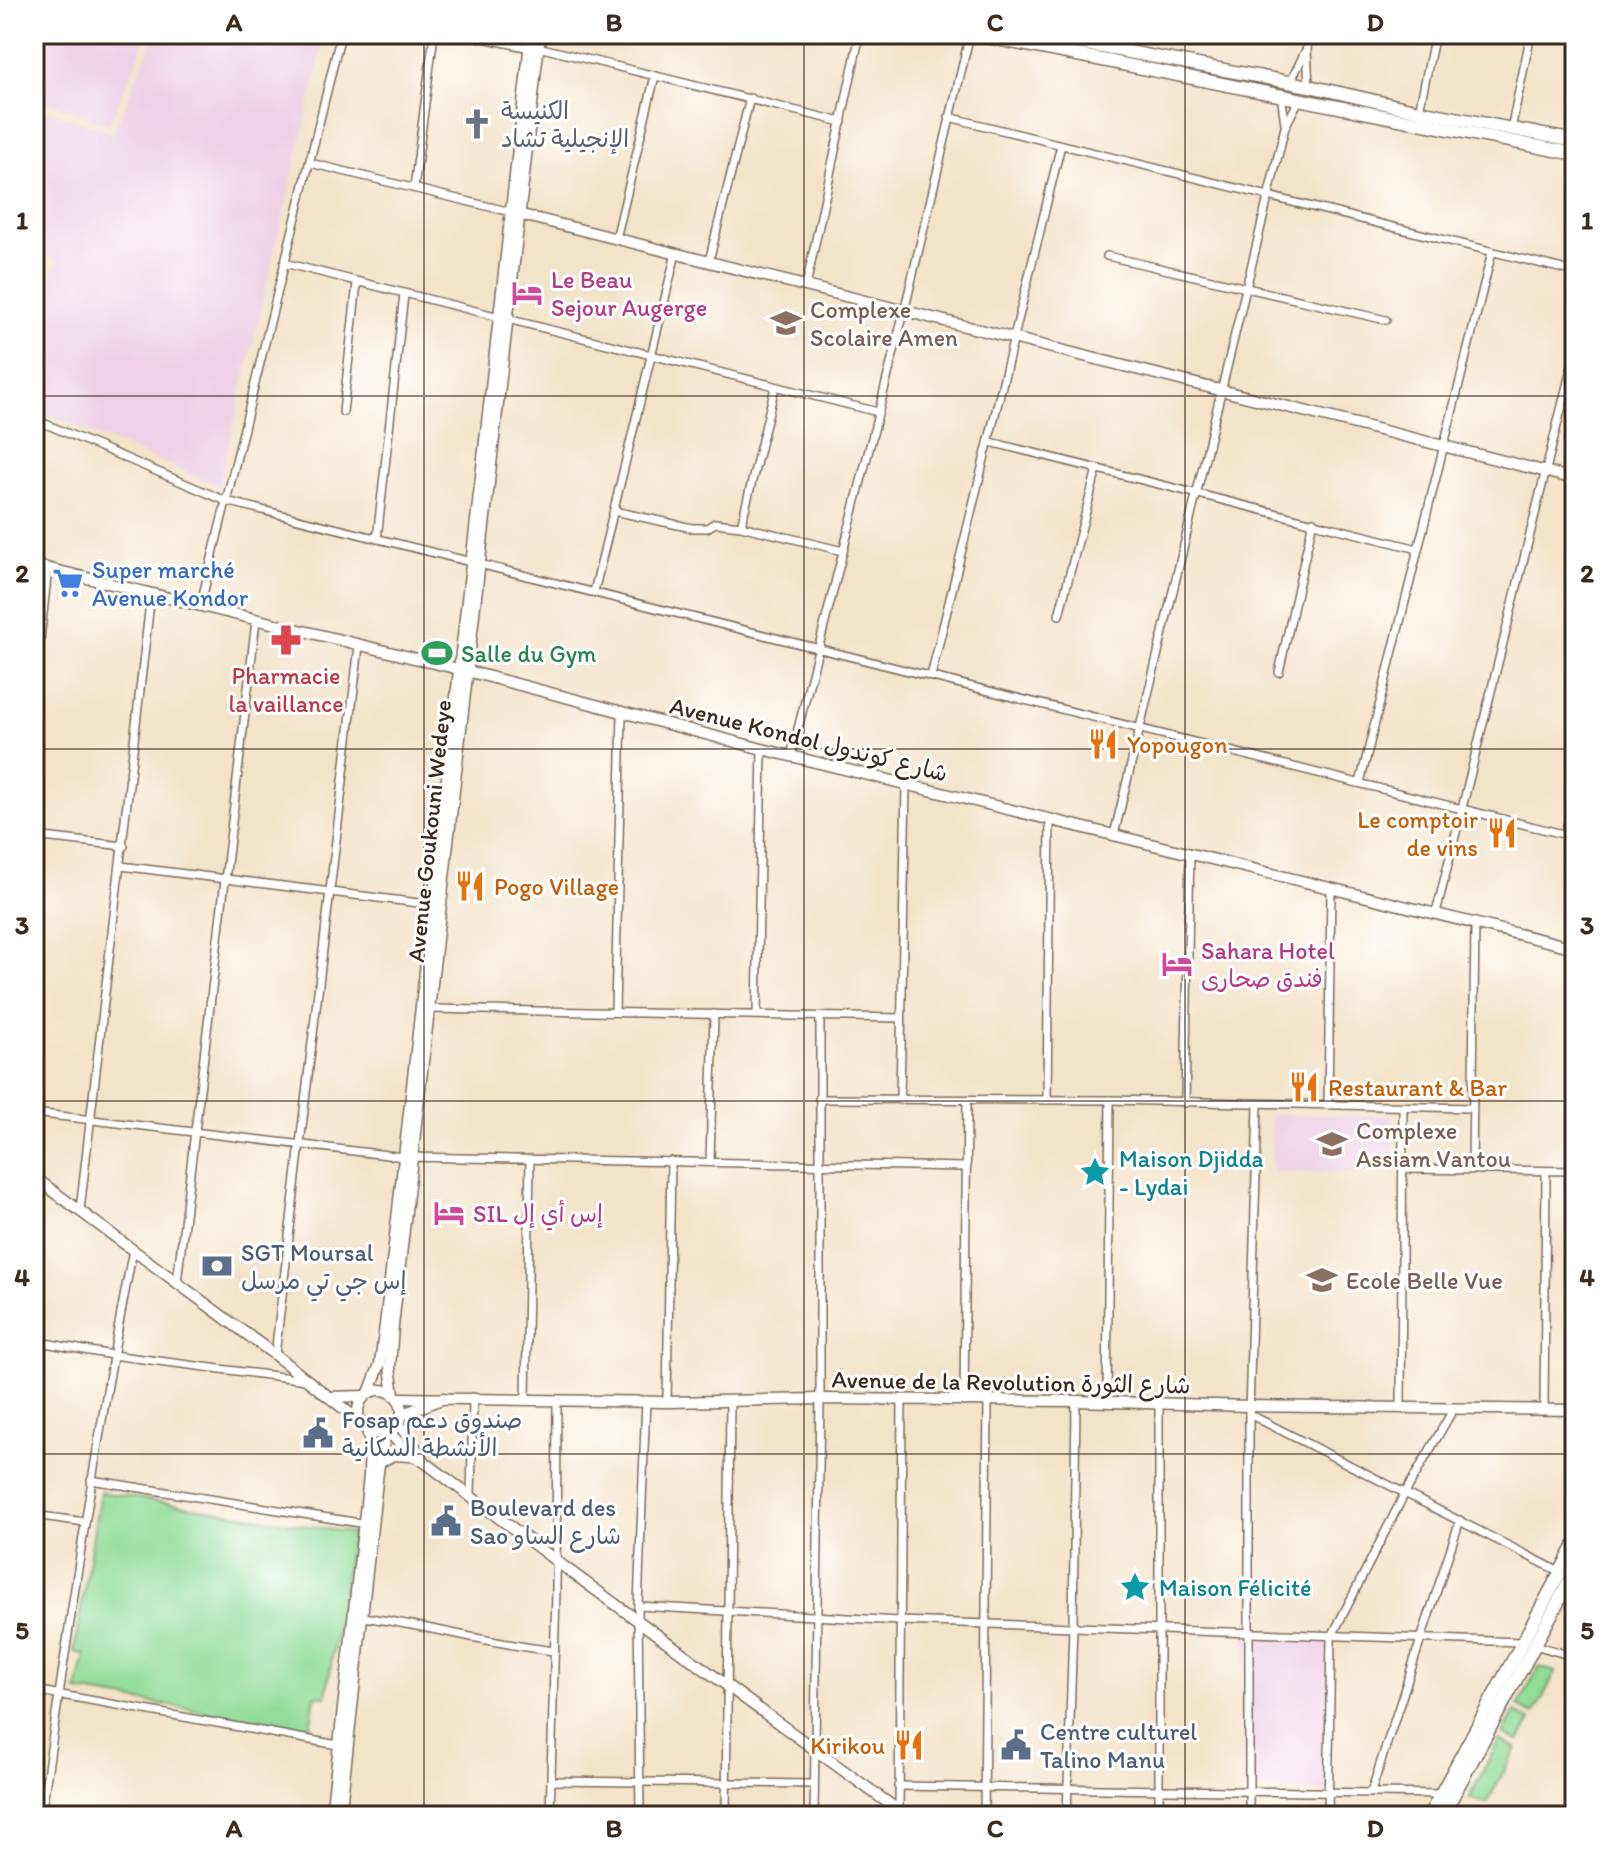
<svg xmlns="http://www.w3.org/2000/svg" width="1609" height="1850" viewBox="0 0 1609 1850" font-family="Itim,'Playpen Sans Arabic',sans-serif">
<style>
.built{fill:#efd0e6}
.green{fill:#90dc98;stroke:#66835b;stroke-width:2}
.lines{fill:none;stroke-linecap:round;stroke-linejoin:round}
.street-casing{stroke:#7b6b5a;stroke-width:10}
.secondary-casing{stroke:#7b6b5a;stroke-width:13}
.primary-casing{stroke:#7b6b5a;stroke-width:15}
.street{stroke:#fff;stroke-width:7}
.secondary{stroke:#fff;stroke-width:10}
.primary{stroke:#fff;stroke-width:12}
.grid{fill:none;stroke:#3b2a1e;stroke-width:2;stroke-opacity:0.55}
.labels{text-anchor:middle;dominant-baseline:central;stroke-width:6;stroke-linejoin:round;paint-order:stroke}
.worship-label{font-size:24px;fill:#5b616d;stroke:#fff;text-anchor:start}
.hotel-label{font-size:24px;fill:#b23c85;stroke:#fff;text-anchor:start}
.education-label{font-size:24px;fill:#785e54;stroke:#fff;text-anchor:start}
.shop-label{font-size:24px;fill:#366cbe;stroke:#fff;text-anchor:start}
.leisure-label{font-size:24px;fill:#27864d;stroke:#fff;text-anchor:start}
.health-label{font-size:24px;fill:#be3a42;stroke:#fff}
.street-label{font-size:24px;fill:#3b2a1e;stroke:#fff}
.food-label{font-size:24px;fill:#c56008;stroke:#fff;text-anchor:start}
.culture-label{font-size:24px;fill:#0d838f;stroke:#fff;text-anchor:start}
.service-label{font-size:24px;fill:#4e5e75;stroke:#fff;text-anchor:start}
.neatline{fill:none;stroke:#3b2a1e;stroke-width:3}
.grid-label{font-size:26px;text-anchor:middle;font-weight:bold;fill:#3b2a1e}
</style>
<rect width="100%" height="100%" fill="#fff"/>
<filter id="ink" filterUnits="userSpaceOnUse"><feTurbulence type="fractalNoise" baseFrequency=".0125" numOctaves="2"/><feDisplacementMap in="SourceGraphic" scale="16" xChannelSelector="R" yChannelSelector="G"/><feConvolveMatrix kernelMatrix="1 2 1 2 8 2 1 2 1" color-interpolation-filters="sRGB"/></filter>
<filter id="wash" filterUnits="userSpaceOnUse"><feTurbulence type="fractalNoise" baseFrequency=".006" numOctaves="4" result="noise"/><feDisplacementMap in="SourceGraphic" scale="32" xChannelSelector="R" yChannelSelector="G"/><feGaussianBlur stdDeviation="1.8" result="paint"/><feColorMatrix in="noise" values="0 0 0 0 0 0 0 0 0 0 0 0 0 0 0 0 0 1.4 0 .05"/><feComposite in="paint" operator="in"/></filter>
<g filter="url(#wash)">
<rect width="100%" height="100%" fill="#f3e3c8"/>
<g class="built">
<path d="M34,34h114l-39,91 -75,-28z"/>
<path d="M155,34h171l-107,452 -185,-77v-92l25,-57 -25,-10v-144l79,27z"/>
<path d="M1270,1114l123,2 -1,57 -120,-1z"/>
<path d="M1245,1637l85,6 -1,149 -86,-4z"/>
</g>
<g class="green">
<path d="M100,1492l252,41 -26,163 -11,-1 -5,33 -233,-37 8,-37 -11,-2z"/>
<path d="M1539,1667l17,5 -22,42 -16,-8z"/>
<path d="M1515,1712l16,8 -12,21 -16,-7z"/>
<path d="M1499,1740l17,8 -29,55 -18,-5z"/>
</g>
</g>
<g filter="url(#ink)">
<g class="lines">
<g class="street-casing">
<g id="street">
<path d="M463,34l67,14"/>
<path d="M538,47l304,75"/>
<path d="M1307,50l2,36"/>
<path d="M1290,83l17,-35 3,-14"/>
<path d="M1281,94l4,30"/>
<path d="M1419,111l16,-77"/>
<path d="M949,117l626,155"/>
<path d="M1511,129l20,-95"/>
<path d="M310,163l201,49"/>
<path d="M414,188l20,-154"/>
<path d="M616,239l39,-163"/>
<path d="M1107,256l279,64"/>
<path d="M709,261l41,-163"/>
<path d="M284,263l594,149"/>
<path d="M806,286l54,-252"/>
<path d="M343,412l14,-129"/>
<path d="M34,419l192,82 1349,336"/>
<path d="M990,442l428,107"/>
<path d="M614,511l78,17h15l8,-5 26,3 102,25"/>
<path d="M741,526l34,-139"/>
<path d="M377,539l27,-245"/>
<path d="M594,592l82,-339"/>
<path d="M200,607l141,-573"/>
<path d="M1059,615l38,-146"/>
<path d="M1279,672l34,-151"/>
<path d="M931,676l130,-531"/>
<path d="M34,695l14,-127"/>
<path d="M791,756l113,-444 66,-278"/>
<path d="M1360,783l132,-531"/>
<path d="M1565,834l10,-41"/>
<path d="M1114,835l171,-708 15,-29"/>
<path d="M34,836l90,10"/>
<path d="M121,866l314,39"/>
<path d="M1436,913l139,-560"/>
<path d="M429,1009l472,9"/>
<path d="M615,1012l7,-300"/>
<path d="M757,1014l5,-265"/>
<path d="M819,1099l291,1 361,8"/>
<path d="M900,1100l6,-316"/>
<path d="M1047,1100l3,-282"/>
<path d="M1185,1103l5,-250"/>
<path d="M1328,1105l3,-216"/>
<path d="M34,1113l370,44 563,10"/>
<path d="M710,1162l4,-148"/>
<path d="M1404,1169l171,2"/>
<path d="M1472,1169l3,-246"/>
<path d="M80,1210l71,-616"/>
<path d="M177,1282l79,-661"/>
<path d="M34,1341l78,14 194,25"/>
<path d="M275,1355l84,-709"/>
<path d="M526,1399l4,-240"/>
<path d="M667,1402l4,-241"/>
<path d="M964,1402l3,-300"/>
<path d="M1107,1402l3,-302"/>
<path d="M1401,1409l2,-302"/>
<path d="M1544,1410l2,-239"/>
<path d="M1249,1414l311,158"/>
<path d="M91,1480l275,44"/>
<path d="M471,1498l2,-101"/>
<path d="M34,1515l51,7"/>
<path d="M638,1606l261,15 623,21"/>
<path d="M362,1617c65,8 127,27 193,34"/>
<path d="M1535,1645l40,12"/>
<path d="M34,1690l304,55"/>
<path d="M551,1781l263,3"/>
<path d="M898,1786l544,8"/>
<path d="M1371,1792l89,-272"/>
<path d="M899,1814l3,-413"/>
<path d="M41,1816c28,-189 55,-378 92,-566"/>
<path d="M550,1816l6,-224 1,-193"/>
<path d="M640,1816l-2,-210 8,-206"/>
<path d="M726,1816l4,-415"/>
<path d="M814,1816l6,-417v-382"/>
<path d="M984,1816l4,-415"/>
<path d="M1067,1816l6,-190 3,-225"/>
<path d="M1159,1816v-413"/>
<path d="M1249,1816v-402l9,-310"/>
<path d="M1328,1816l3,-178 74,-145 48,-83"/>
</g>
</g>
<g class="secondary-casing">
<g id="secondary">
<path d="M514,213l1061,266"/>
<path d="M34,565l433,106 295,78 813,199"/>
<path d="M34,1177l241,178 86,67"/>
<circle cx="380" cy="1412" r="22"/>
<path d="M369,1393l11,-29 5,-39 146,-1291"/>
<path d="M394,1395l-4,-28 3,-41 147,-1292"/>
<path d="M329,1397l36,-1"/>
<path d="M397,1398l270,4 153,-3 256,2 173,5 326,4"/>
<path d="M401,1415l43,-17"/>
<path d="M399,1423l26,39"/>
<path d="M389,1432l17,19 20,12 141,106 339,247"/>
<path d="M379,1463l14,-8 18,1"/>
<path d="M331,1816l38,-340 1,-32 -3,-15"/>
<path d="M340,1816l39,-353 7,-30"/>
</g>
</g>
<g class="primary-casing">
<g id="primary">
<path d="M971,34l604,120"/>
<path d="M1033,34l276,52 110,25 156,30"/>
<path d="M1429,1816l146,-271"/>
<path d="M1442,1816l133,-245"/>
</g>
</g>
<use href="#street" class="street"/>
<use href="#secondary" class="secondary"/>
<use href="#primary" class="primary"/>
</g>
</g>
<path class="grid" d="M424,34v1782M804,34v1782M1185,34v1782M34,396h1541M34,749h1541M34,1101h1541M34,1454h1541"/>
<defs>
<g id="church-bare" transform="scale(2.4)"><path d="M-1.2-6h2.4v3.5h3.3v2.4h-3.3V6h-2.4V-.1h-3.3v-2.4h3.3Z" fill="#6b7280" stroke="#fff" stroke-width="2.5" paint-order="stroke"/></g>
<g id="hotel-bare" transform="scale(2.4)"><path d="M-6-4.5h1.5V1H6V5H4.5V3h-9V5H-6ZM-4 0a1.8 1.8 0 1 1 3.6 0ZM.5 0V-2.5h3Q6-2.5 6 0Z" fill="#d1479c" stroke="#fff" stroke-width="2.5" paint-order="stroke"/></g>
<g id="school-bare" transform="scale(2.4)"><path d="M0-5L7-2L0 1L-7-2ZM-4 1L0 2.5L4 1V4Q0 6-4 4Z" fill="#8d6e63" stroke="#fff" stroke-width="2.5" paint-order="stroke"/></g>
<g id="supermarket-bare" transform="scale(2.4)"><path d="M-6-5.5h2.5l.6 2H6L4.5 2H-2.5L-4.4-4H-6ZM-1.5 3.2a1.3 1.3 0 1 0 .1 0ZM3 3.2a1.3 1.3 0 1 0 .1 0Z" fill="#3f7fe0" stroke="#fff" stroke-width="2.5" paint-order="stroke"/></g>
<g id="pharmacy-bare" transform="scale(2.4)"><path d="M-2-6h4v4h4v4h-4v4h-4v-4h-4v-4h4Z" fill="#e0444e" stroke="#fff" stroke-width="2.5" paint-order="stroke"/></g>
<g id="stadium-bare" transform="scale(2.4)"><path d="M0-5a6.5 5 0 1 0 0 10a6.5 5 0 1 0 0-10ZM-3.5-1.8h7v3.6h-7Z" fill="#2e9e5b" stroke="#fff" stroke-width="2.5" paint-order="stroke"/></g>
<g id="restaurant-bare" transform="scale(2.4)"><path d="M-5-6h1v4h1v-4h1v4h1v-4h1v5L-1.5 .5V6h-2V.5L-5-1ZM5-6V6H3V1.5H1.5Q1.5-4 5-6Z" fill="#e8710a" stroke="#fff" stroke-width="2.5" paint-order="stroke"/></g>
<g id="sight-bare" transform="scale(2.4)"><path d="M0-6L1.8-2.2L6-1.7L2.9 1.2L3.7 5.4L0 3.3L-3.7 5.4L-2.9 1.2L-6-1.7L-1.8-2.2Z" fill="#0f9aa8" stroke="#fff" stroke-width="2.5" paint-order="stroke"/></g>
<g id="bank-bare" transform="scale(2.4)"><path d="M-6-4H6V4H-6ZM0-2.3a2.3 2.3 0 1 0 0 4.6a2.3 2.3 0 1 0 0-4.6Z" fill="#5c6f8a" stroke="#fff" stroke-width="2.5" paint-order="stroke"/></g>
<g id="civic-bare" transform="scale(2.4)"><path d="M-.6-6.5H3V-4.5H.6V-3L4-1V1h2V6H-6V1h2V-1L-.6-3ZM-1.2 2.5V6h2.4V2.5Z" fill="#5c6f8a" stroke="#fff" stroke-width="2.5" paint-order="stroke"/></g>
</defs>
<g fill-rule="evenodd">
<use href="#church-bare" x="477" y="124"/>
<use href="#hotel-bare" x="527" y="293"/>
<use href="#school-bare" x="786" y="323"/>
<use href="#supermarket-bare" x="68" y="583"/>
<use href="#pharmacy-bare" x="286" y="640"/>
<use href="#stadium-bare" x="437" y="653"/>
<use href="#restaurant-bare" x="1103" y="744"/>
<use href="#restaurant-bare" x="1502" y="833"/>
<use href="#restaurant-bare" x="470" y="886"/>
<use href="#hotel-bare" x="1177" y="964"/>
<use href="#restaurant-bare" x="1304" y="1087"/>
<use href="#school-bare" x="1332" y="1144"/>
<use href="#sight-bare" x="1095" y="1172"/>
<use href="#hotel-bare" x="449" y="1213"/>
<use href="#bank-bare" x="217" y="1266"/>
<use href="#school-bare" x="1322" y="1280"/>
<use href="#civic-bare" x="318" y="1433"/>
<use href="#civic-bare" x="446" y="1521"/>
<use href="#sight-bare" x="1135" y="1587"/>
<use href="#restaurant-bare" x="909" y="1745"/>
<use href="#civic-bare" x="1016" y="1745"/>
</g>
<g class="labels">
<g class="worship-label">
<text x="501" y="110">الكنيسة<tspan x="501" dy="28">الإنجيلية تشاد</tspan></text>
</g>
<g class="hotel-label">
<text x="551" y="279">Le Beau<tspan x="551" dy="28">Sejour Augerge</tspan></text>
<text x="1201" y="950">Sahara Hotel<tspan x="1201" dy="28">فندق صحارى</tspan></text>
<text x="473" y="1213">SIL إس أي إل</text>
</g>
<g class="education-label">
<text x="810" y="309">Complexe<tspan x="810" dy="28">Scolaire Amen</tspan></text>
<text x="1356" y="1130">Complexe<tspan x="1356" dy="28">Assiam Vantou</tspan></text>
<text x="1346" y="1280">Ecole Belle Vue</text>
</g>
<g class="shop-label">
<text x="92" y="569">Super marché<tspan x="92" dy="28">Avenue Kondor</tspan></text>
</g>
<g class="leisure-label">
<text x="461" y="653">Salle du Gym</text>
</g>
<g class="health-label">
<text x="286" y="675">Pharmacie<tspan x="286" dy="28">la vaillance</tspan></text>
</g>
<g class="street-label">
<text transform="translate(809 739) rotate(14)">Avenue Kondol شارع كوندول</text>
<text transform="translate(429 831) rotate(-84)">Avenue Goukouni Wedeye</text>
<text transform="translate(1011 1382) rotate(1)">Avenue de la Revolution شارع الثورة</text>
</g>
<g class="food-label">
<text x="1127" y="744">Yopougon</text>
<text x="1478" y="819" text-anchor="end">Le comptoir<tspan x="1478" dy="28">de vins</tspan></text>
<text x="494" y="886">Pogo Village</text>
<text x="1328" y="1087">Restaurant &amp; Bar</text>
<text x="885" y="1745" text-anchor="end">Kirikou</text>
</g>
<g class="culture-label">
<text x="1119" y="1158">Maison Djidda<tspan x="1119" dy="28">- Lydai</tspan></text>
<text x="1159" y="1587">Maison Félicité</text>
</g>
<g class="service-label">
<text x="241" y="1252">SGT Moursal<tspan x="241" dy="28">إس جي تي مرسل</tspan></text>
<text x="342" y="1419">Fosap صندوق دعم<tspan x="342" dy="28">الأنشطة السكانية</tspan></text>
<text x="470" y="1507">Boulevard des<tspan x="470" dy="28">Sao شارع الساو</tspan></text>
<text x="1040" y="1731">Centre culturel<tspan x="1040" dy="28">Talino Manu</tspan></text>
</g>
</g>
<rect width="1609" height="1850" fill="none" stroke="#fff" stroke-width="88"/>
<rect x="44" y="44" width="1521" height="1762" class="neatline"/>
<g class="grid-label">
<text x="234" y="31">A</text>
<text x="614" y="31">B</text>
<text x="995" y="31">C</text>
<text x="1375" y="31">D</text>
<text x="22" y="229">1</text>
<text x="1587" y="229">1</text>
<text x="22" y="582">2</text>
<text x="1587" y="582">2</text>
<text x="22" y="934">3</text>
<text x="1587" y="934">3</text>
<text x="22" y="1286">4</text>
<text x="1587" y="1286">4</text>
<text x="22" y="1639">5</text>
<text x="1587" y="1639">5</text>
<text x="234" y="1837">A</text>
<text x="614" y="1837">B</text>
<text x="995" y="1837">C</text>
<text x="1375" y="1837">D</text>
</g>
</svg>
